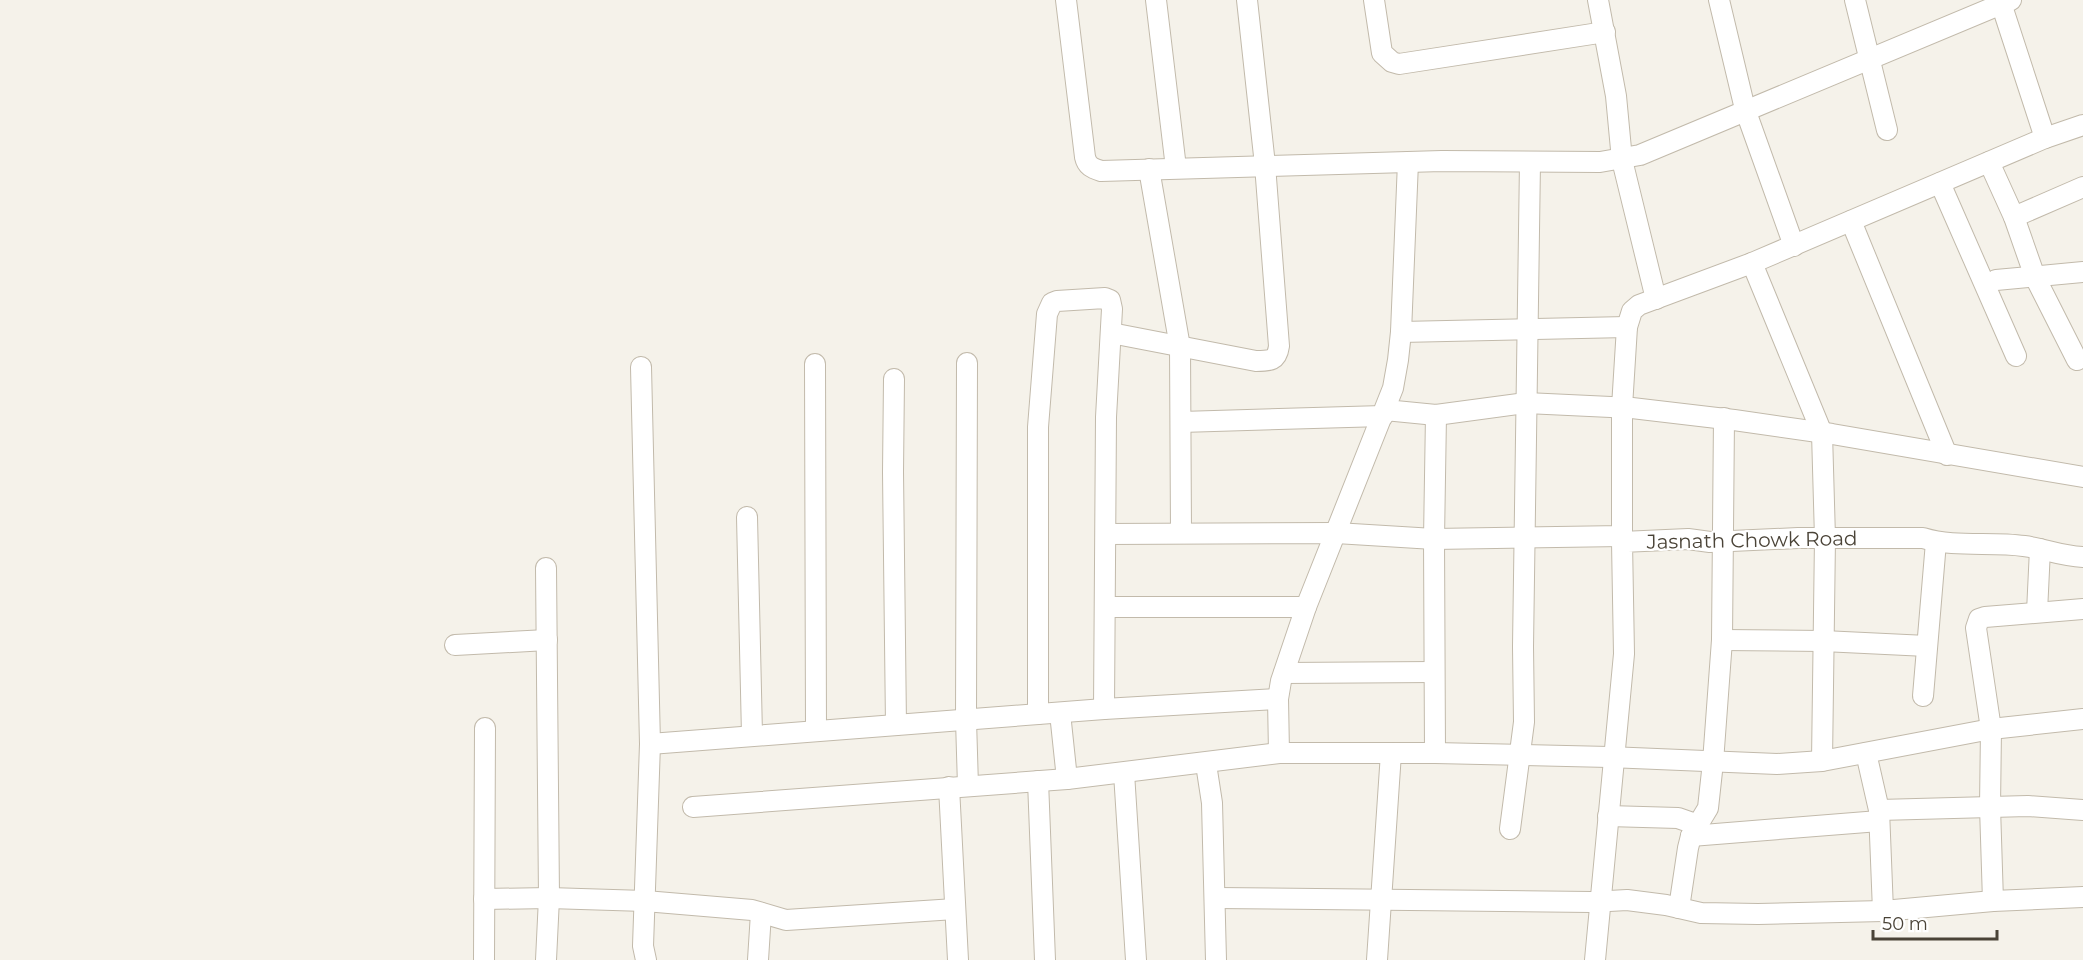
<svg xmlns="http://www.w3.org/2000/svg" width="2083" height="960" viewBox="0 0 2083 960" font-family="Montserrat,sans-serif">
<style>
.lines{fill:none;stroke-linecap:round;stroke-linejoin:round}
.street-casing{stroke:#c2baab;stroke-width:22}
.street{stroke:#fff;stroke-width:20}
.labels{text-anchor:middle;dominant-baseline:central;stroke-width:4.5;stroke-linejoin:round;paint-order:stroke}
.street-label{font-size:20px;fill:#4a4337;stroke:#fff}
</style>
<rect width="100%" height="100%" fill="#f5f2ea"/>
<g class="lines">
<g class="street-casing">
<g id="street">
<path d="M1066,0l19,157c2,9 7,11 16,14l341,-10 158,1 40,-7 371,-155"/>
<path d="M1156,0l20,168"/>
<path d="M1374,0l8,53 10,9 7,2 206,-32"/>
<path d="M1598,0l18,96 6,64 34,139"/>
<path d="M1719,0l26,109 49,137"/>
<path d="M1855,0l32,130"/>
<path d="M2000,0l45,138"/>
<path d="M1989,162l25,55 21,60 42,83"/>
<path d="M1149,169l31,178 1,185"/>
<path d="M1940,183l76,173"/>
<path d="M2014,217l69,-30"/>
<path d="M1851,221l96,234"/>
<path d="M1752,263l70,170 3,105 -3,223"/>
<path d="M1996,280l87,-8"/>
<path d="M1401,332l226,-5"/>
<path d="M1111,333l145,28c14,0 21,0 23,-15l-14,-181 -18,-165"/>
<path d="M967,363l-1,357 2,66"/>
<path d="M815,364l1,367"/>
<path d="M641,367l9,377 -7,202 3,14"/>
<path d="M894,379l-1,93 3,253"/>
<path d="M1385,410l51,5 90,-12 106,5 102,12 98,14 251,43"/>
<path d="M1181,422l202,-6"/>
<path d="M747,517l5,218"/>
<path d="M1106,534l230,-1 98,6 188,-3v-129l5,-80 5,-16 7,-6 113,-42 293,-125 38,-13"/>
<path d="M1105,607h201"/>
<path d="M2037,612l3,-63"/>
<path d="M1722,640l101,1 104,5"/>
<path d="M455,645l92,-5"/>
<path d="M1284,673l150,-1"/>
<path d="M1923,696l13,-154"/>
<path d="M1060,713l7,66"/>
<path d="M1038,714v-287l9,-113 5,-11 5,-2 48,-3 5,2 2,9 -6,108 -2,292"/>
<path d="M650,744l454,-35 174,-10"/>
<path d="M1279,753l-1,-54 3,-18 25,-74 87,-219 5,-28 3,-28 7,-170"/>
<path d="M1435,753l-1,-214 2,-124"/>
<path d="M1866,753l13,57 4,101"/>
<path d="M1206,764l6,39 4,157"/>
<path d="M1124,773l12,187"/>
<path d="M1038,781l7,179"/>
<path d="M949,787l9,173"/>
<path d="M693,807l374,-28 212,-26h156l174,4 168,7 45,-3 169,-32 92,-10"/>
<path d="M1879,810l149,-4 55,4"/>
<path d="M1608,816l70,2 20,7"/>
<path d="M1510,829l14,-107 -1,-75 7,-485"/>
<path d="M1691,836l188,-15"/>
<path d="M1216,898l375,4 36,-2 39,5 35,8 57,1 125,-3 110,-10 90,-4"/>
<path d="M484,899l65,-1 96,3 107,9 34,10 169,-11"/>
<path d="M1993,901l-3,-94 1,-78 -15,-101 3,-9 6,-2 98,-8"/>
<path d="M1679,908l9,-60 3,-12 17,-28 5,-46 9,-122 2,-222"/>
<path d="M484,960l1,-232"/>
<path d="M546,960l3,-62 -3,-330"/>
<path d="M758,960l3,-47"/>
<path d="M1377,960l14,-207"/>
<path d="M1595,960l29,-306 -2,-112 66,-3 22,3 88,-4h125c32,10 68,3 101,8 22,3 36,10 59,11"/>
</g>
</g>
<use href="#street" class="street"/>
</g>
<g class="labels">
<g class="street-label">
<text transform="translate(1752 540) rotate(-1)">Jasnath Chowk Road</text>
</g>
</g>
<path d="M1873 930v9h124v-9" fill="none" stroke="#4a4337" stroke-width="3"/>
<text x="1882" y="930" font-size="18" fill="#4a4337" stroke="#ffffff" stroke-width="4.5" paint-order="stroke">50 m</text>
</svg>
